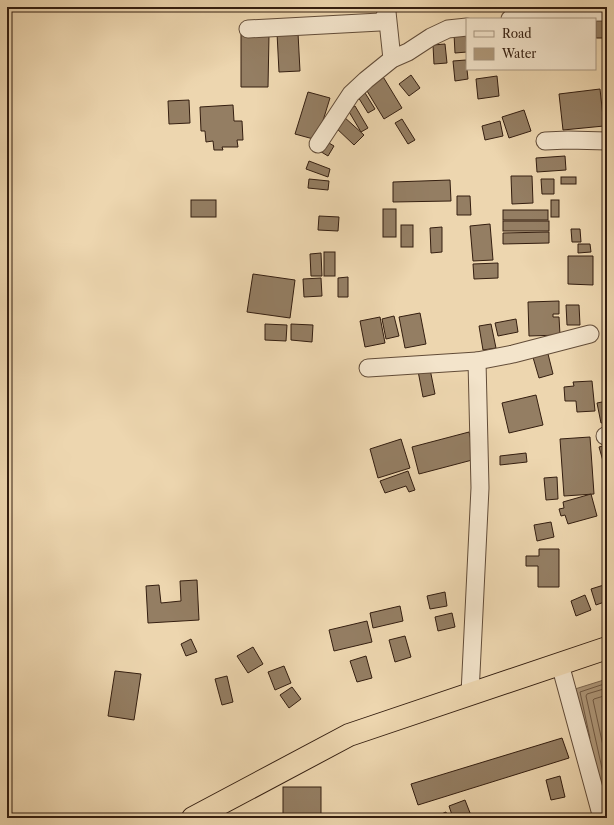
<svg xmlns="http://www.w3.org/2000/svg" width="614" height="825" viewBox="0 0 614 825" font-family="'Libre Caslon Text',serif">
<style>
.water{fill:#ae9779;stroke:#7d674f}
.lines{fill:none;stroke-linecap:round;stroke-linejoin:round}
.shore{stroke:#715a44;stroke-width:1}
.building{fill:#947e63;stroke:#341e10}
.street-casing{stroke:#624c38;stroke-width:19}
.highway-casing{stroke:#341e10;stroke-width:24}
.street{stroke:#f3e4cb;stroke-width:17}
.highway{stroke:#edd6af;stroke-width:22}
</style>
<rect width="100%" height="100%" fill="#edd6af"/>
<filter id="stains"><feTurbulence type="fractalNoise" baseFrequency=".005" numOctaves="4"/><feColorMatrix values="0 0 0 0 .2 0 0 0 0 .09 0 0 0 0 .02 0 0 0 .5 -.17"/></filter>
<radialGradient id="worn" r=".72"><stop offset=".6" stop-color="#630" stop-opacity="0"/><stop offset="1" stop-color="#630" stop-opacity=".3"/></radialGradient>
<path class="water" d="M607,679v139l-32,-129z"/>
<g class="lines">
<g class="shore">
<path d="M607,688l-20,6 -1,2 21,95"/>
<path d="M607,695l-13,4 -1,1 14,64"/>
<path d="M590,738l-10,-46 27,-9"/>
</g>
</g>
<g class="building">
<rect x="596" y="20" width="10" height="18"/>
<path d="M277,33h21l2,38 -21,1z"/>
<path d="M466,33l1,19 -12,1 -1,-19z"/>
<path d="M241,34l28,1 -1,52h-27z"/>
<path d="M445,44l2,19 -13,1 -1,-19z"/>
<path d="M466,60l2,19 -13,2 -2,-20z"/>
<path d="M382,75l20,33 -18,11 -20,-33z"/>
<path d="M411,75l9,13 -11,8 -10,-12z"/>
<path d="M497,76l2,20 -21,3 -2,-20z"/>
<path d="M362,88l13,21 -7,4 -13,-21z"/>
<path d="M600,89l4,37 -41,4 -4,-36z"/>
<path d="M308,92l22,6 -13,42 -22,-6z"/>
<path d="M189,100l1,23 -21,1 -1,-23z"/>
<path d="M233,105l1,16h8l1,19h-6l1,7h-16l1,3h-9l-1,-9 -7,1 -1,-11h-4l-1,-24z"/>
<path d="M355,106l13,22 -7,4 -13,-22z"/>
<path d="M524,110l7,21 -22,7 -7,-21z"/>
<path d="M343,116l21,19 -10,10 -20,-19z"/>
<path d="M402,119l13,21 -7,4 -13,-21z"/>
<path d="M500,121l3,15 -18,4 -3,-14z"/>
<path d="M324,140l10,6 -6,10 -10,-6z"/>
<path d="M565,156l1,14 -29,2 -1,-14z"/>
<path d="M309,161l21,8 -2,8 -22,-8z"/>
<path d="M511,176h21l1,27 -21,1z"/>
<rect x="561" y="177" width="15" height="7"/>
<path d="M309,179l20,2 -1,9 -20,-2z"/>
<path d="M541,179h13v15h-12z"/>
<path d="M450,180l1,21 -58,1v-20z"/>
<path d="M457,196h13l1,19h-14z"/>
<rect x="191" y="200" width="25" height="17"/>
<rect x="551" y="200" width="8" height="17"/>
<rect x="383" y="209" width="13" height="28"/>
<rect x="503" y="210" width="45" height="10"/>
<path d="M319,216l20,1 -1,14 -20,-1z"/>
<rect x="503" y="221" width="46" height="10"/>
<path d="M490,224l3,36 -20,1 -3,-35z"/>
<rect x="401" y="225" width="12" height="22"/>
<path d="M442,227v25l-11,1 -1,-25z"/>
<path d="M571,229h9l1,13h-9z"/>
<path d="M549,232v11l-46,1v-11z"/>
<path d="M578,244h12l1,8 -13,1z"/>
<rect x="324" y="252" width="11" height="24"/>
<path d="M321,253l1,23h-11l-1,-22z"/>
<path d="M568,256h25v29l-25,-1z"/>
<path d="M498,263v15l-24,1 -1,-15z"/>
<path d="M253,274l42,6 -5,38 -43,-6z"/>
<path d="M348,277v20h-10v-19z"/>
<path d="M321,278l1,18 -18,1 -1,-18z"/>
<path d="M559,301v13h-6v3h6l1,18 -31,1 -1,-34z"/>
<path d="M566,305h13l1,20h-13z"/>
<path d="M420,313l6,31 -21,4 -6,-31z"/>
<path d="M394,316l5,20 -13,3 -4,-20z"/>
<path d="M380,317l5,26 -20,4 -5,-26z"/>
<path d="M516,319l2,13 -20,4 -3,-13z"/>
<path d="M265,324l22,1 -1,16 -21,-1z"/>
<path d="M291,324l22,1 -1,17 -21,-2z"/>
<path d="M491,324l5,24 -13,2 -4,-24z"/>
<path d="M605,330h2v42h-1z"/>
<path d="M547,350l6,24 -14,4 -7,-24z"/>
<path d="M430,369l5,25 -12,3 -5,-26z"/>
<path d="M592,381l3,30 -18,1 -1,-11h-11l-1,-14 10,-1 -1,-4z"/>
<path d="M536,395l7,30 -34,8 -7,-30z"/>
<path d="M607,401v21l-6,1 -4,-20z"/>
<path d="M469,432l7,27 -57,15 -7,-27z"/>
<path d="M590,437l4,57 -30,2 -4,-57z"/>
<path d="M401,439l9,29 -32,10 -8,-29z"/>
<path d="M607,445v30l-8,-28z"/>
<path d="M526,453l1,9 -27,3v-9z"/>
<path d="M408,471l7,19 -6,2 -3,-6 -21,7 -5,-12z"/>
<path d="M557,477l1,22 -12,1 -2,-22z"/>
<path d="M591,494l6,22 -29,8 -3,-9 -4,1 -2,-7 5,-1 -1,-6z"/>
<path d="M551,522l3,15 -17,4 -3,-16z"/>
<path d="M539,549h20v38h-21v-21h-12v-10h13z"/>
<path d="M607,554v28h-2l-2,-14h4l-2,-13z"/>
<path d="M197,580l2,40 -51,3 -2,-37 13,-1 2,18 20,-2 -1,-20z"/>
<path d="M607,584v17l-11,4 -5,-16z"/>
<path d="M445,592l2,14 -17,3 -3,-13z"/>
<path d="M585,595l6,15 -15,6 -5,-15z"/>
<path d="M400,606l3,15 -30,7 -3,-15z"/>
<path d="M452,613l3,14 -17,4 -3,-14z"/>
<path d="M367,621l5,21 -38,9 -5,-21z"/>
<path d="M405,636l6,21 -16,5 -6,-22z"/>
<path d="M191,639l6,13 -11,4 -5,-12z"/>
<path d="M253,647l10,17 -15,9 -11,-17z"/>
<path d="M366,656l6,22 -15,4 -7,-21z"/>
<path d="M284,666l7,17 -16,7 -7,-18z"/>
<path d="M115,671l26,3 -7,46 -26,-4z"/>
<path d="M227,676l6,26 -11,3 -7,-26z"/>
<path d="M292,687l9,12 -12,9 -9,-13z"/>
<path d="M562,738l7,20 -151,47 -7,-21z"/>
<path d="M560,776l5,21 -14,3 -5,-20z"/>
<rect x="283" y="787" width="38" height="31"/>
<path d="M465,800l7,18h-19l-4,-12z"/>
<path d="M446,812l2,6h-16z"/>
</g>
<g class="lines">
<g class="street-casing">
<g id="street">
<path d="M387,12l5,47"/>
<path d="M510,19c32,-7 64,-7 97,-7"/>
<path d="M248,29l132,-7c5,-4 7,-8 6,-15"/>
<path d="M545,141l23,-1 39,1"/>
<path d="M318,144l33,-50 15,-14 26,-21 16,-7 23,-15 17,-8 19,-2"/>
<path d="M368,368l109,-7"/>
<path d="M605,436h2"/>
<path d="M560,664l42,154"/>
<path d="M470,694l10,-206 -3,-127 36,-7 77,-20"/>
</g>
</g>
<g class="highway-casing">
<path id="highway" d="M193,818l156,-83 258,-87"/>
</g>
<use href="#street" class="street"/>
<use href="#highway" class="highway"/>
</g>
<rect width="614" height="825" fill="none" stroke="#edd6af" stroke-width="24"/>
<rect x="8" y="8" width="598" height="809" fill="none" stroke="#341e10" stroke-width="2"/>
<rect x="12" y="12" width="590" height="801" fill="none" stroke="#341e10"/>
<rect x="466" y="18" width="130" height="52" fill="#f3e4cb" stroke="#a79580"/>
<rect x="474" y="31" width="20" height="6" fill="#f3e4cb" stroke="#a79580"/>
<text x="502" y="38" font-size="12" fill="#341e10">Road</text>
<rect x="474" y="48" width="20" height="12" fill="#ae9779" stroke="#a79580"/>
<text x="502" y="58" font-size="12" fill="#341e10">Water</text>
<rect width="100%" height="100%" filter="url(#stains)"/>
<rect width="100%" height="100%" fill="url(#worn)"/>
</svg>
